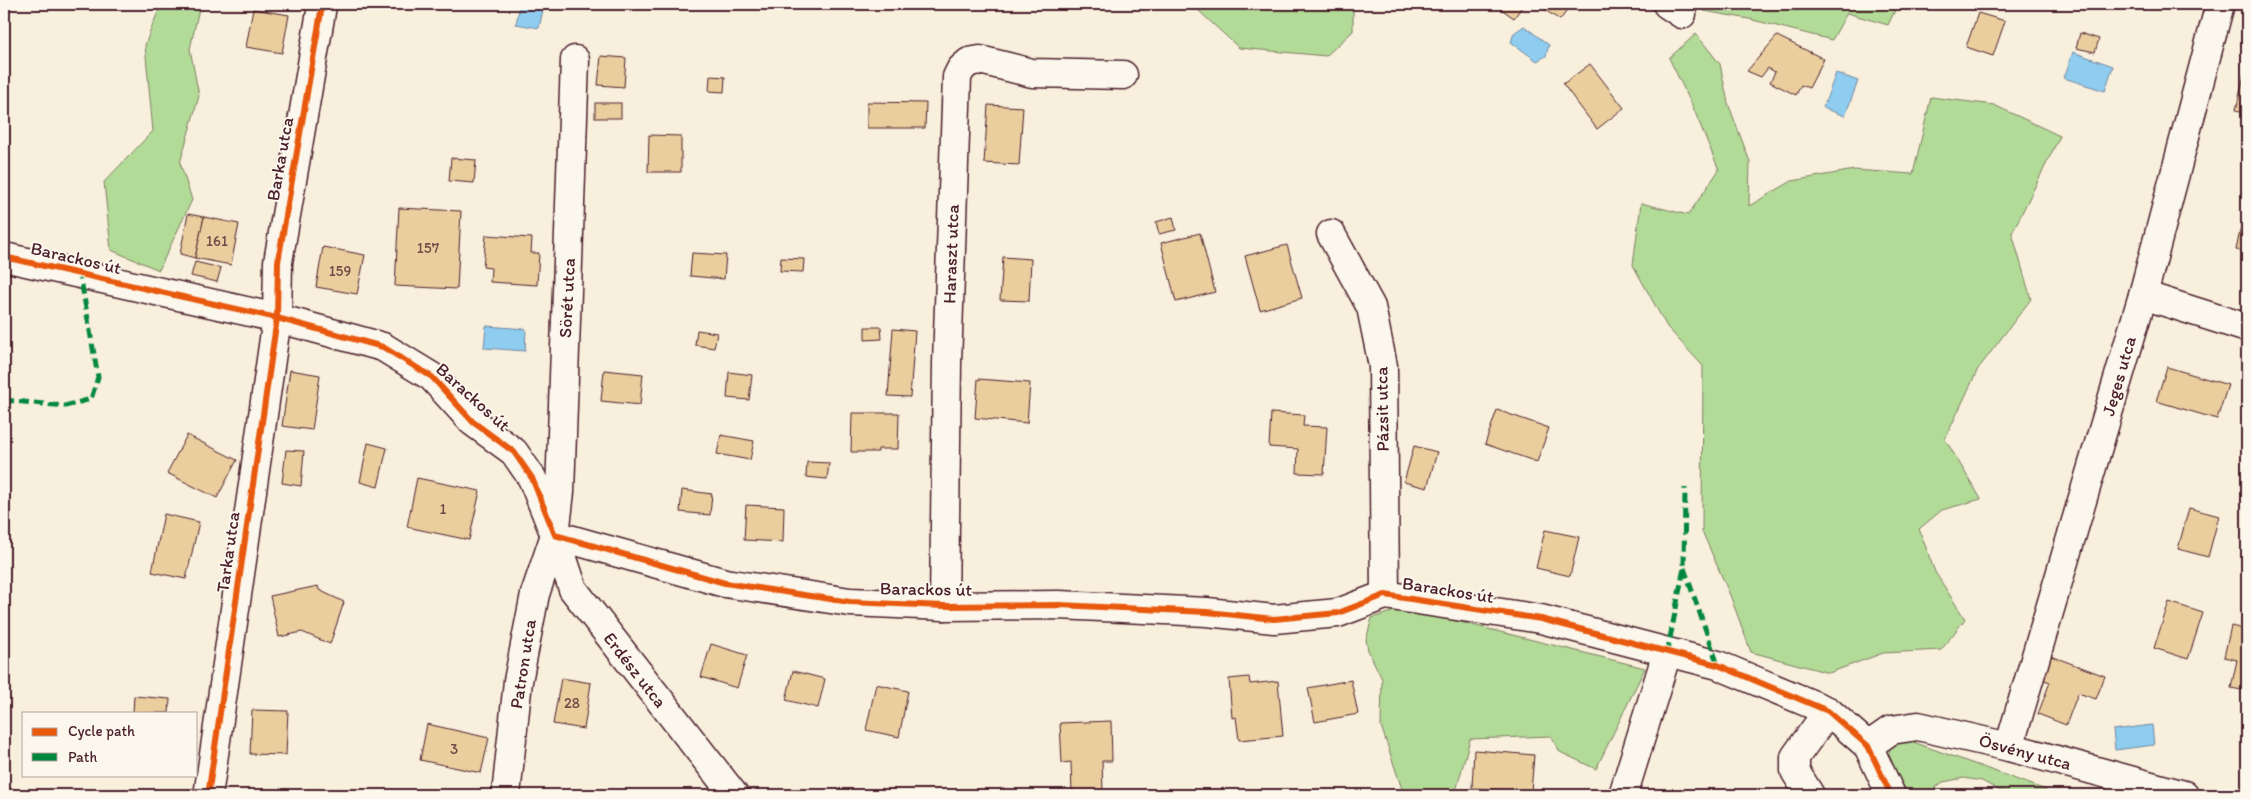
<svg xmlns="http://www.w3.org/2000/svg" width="2251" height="799" viewBox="0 0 2251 799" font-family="Itim,sans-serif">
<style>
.green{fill:#b2db98;stroke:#7e7d62}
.water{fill:#8ecdef;stroke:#7387a1}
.building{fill:#eace9e;stroke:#4a1f2b}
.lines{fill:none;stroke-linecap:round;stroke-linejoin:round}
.street-casing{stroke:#4a1f2b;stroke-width:31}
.secondary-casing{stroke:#4a1f2b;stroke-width:31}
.street{stroke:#fbf7ec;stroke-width:28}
.secondary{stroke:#fbf7ec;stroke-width:28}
.quiet{stroke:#00873e;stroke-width:5;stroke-dasharray:10 5;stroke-linecap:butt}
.cycleway-casing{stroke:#fbf7ec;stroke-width:9}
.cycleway{stroke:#e8590c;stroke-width:6}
.labels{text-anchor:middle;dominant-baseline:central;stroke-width:4;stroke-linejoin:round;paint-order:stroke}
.number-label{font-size:15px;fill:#724b48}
.street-label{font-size:18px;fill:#4a1f2b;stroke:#fbf7ec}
</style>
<rect width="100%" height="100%" fill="#f8efdc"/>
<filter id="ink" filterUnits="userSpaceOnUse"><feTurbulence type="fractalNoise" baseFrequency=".02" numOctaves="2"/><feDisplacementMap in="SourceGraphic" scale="10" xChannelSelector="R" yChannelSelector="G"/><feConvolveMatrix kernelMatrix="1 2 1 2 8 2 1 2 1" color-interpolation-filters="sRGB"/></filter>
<g filter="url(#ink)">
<g class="green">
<path d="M161,4h39l-10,45 9,47 -19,67 12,37 -33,70 -48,-20 -7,-68 49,-51 -8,-86z"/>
<path d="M1194,4h159v27l-27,25 -87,-8 -40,-37z"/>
<path d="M1705,4h193l-10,21 -41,-12 -15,27 -83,-21 -45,-8z"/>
<path d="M1696,34l24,30 8,39 22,59 -1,44 43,-25 62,-11 59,4 18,-77 63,8 66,31 -48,97 19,66 -53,70 -33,70 36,60 -39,11 -23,19 16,43 30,47 -24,31 -58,3 -54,20 -78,-21 -21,-57 -28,-64 1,-165 -36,-39 -34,-62 8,-62 47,12 31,-45 -27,-65 -23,-47z"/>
<path d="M1404,608l241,60 -49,101 -36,-17 -9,-16 -81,3 -15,56h-51l-23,-69 1,-47 -14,-29 -2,-10 6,-22z"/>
<path d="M1905,739l141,51 -4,5h-34l-26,-14 -18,-3 -21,4 -18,13h-16l-22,-37 5,-14z"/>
</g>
<g class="water">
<path d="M520,4l24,1 -5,23 -23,-4z"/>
<path d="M1524,26l25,19 -3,11 -9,5 -26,-19 3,-9z"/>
<path d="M2073,52l40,14 -8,25 -41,-13z"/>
<path d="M1836,73l22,8 -13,35 -22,-8z"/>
<path d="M486,326l40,3 -1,22 -41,-3z"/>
<path d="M2152,725l2,20 -39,5 -2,-20z"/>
</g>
<g class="building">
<path d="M1494,4h30l-10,14z"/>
<path d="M1536,4h36l-12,16z"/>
<path d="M253,9l36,6 -7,38 -36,-6z"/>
<path d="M1978,13l27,8 -12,35 -27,-9z"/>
<path d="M2080,33l19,6 -4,13 -19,-4z"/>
<path d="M1777,36l47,23 -15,29 -8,-3 -5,10 -26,-13 5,-10 -7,-4 -7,9 -14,-6z"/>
<path d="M601,56l25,2 -2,29 -26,-2z"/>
<path d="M2247,62v51l-11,-3z"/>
<path d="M1590,64l34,44 -27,21 -34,-45z"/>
<path d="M710,76l15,1 -1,15 -15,-1z"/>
<path d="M867,102l59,1 -1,25h-58z"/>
<rect x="595" y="103" width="26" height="15"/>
<path d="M988,105l35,2 -4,58 -35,-2z"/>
<path d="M649,135l32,1v36h-33z"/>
<path d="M451,158l25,2 -2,23 -25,-2z"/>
<path d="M2247,198v54l-11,-2z"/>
<path d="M399,208l62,3 -4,78 -62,-3z"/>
<path d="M188,214l16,3 -9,41 -15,-4z"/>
<path d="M204,217l35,7 -8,41 -36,-7z"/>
<path d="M1173,217l3,13 -17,4 -3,-12z"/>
<path d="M1200,233l15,59 -39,10 -15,-59z"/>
<path d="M486,235l46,3 -1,15h8l-2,32 -47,-3 1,-14 -8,-1z"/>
<path d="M1287,245l15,53 -42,12 -15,-54z"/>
<path d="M323,247l42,8 -8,39 -41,-7z"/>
<path d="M692,253l34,2 -2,24 -34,-3z"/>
<path d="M1003,257l28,2 -2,42 -29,-1z"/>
<path d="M781,258l23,1 -1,13 -23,-1z"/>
<path d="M195,262l26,6 -4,14 -26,-6z"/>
<path d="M865,327h16l1,12 -17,1z"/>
<path d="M893,329l22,2 -5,66 -22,-1z"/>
<path d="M697,330l20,3 -3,15 -19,-3z"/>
<path d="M2167,367l61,18 -11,34 -61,-18z"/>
<path d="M290,370l30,5 -8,55 -30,-4z"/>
<path d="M604,370l39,4 -3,31 -39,-4z"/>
<path d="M729,372l23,3 -3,25 -22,-2z"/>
<path d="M978,379l52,4 -3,40 -52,-5z"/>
<path d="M1497,410l52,18 -12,34 -52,-18z"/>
<path d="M852,413h47l-1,36h-20v3h-27z"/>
<path d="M1271,413l33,2 -1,11 24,1 -3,47 -27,-1 1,-24 -29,-2z"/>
<path d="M187,435l50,25 -20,38 -50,-25z"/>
<path d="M721,435l33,6 -4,19 -33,-6z"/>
<path d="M368,443l19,5 -9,39 -18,-5z"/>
<path d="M1414,446l23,6 -10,36 -23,-6z"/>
<path d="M286,450l18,1 -3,35 -19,-3z"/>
<path d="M807,462l22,1 -2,16 -21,-2z"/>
<path d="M417,478l63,13 -11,49 -62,-13z"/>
<path d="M682,490l30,4 -2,21 -30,-3z"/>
<path d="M746,505l38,2 -1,35 -39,-2z"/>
<path d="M2189,508l30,8 -11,41 -30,-8z"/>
<path d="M164,514l35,8 -13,57 -34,-7z"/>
<path d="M1545,530l34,7 -9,39 -34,-8z"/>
<path d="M318,586l1,4 25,12 -14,42 -28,-12 -23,5 -9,-41z"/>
<path d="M2169,602l34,11 -15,46 -34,-11z"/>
<path d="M2231,626l16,4v61l-16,-3 6,-28 -13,-3z"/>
<path d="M711,644l36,11 -10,33 -36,-11z"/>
<path d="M2051,656l54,20 -9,23 -18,-6 -12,32 -28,-11 12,-32 -8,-3z"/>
<path d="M793,671l32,8 -7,29 -32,-8z"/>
<path d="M1249,677l1,7 28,-3 5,55 -44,4 -3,-23 -4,1 -3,-39z"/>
<path d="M561,678l30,5 -7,46 -31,-5z"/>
<path d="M1351,680l7,34 -43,8 -7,-34z"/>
<path d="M876,684l32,7 -9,46 -33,-7z"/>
<path d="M134,696l36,3 -1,14h-36z"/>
<path d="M252,710l36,1 -2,44 -36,-1z"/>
<path d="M1111,721l1,40h-10l1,32 -31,1 -1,-32 -9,1 -2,-40z"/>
<path d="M427,724l62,14 -8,35 -61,-13z"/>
<path d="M1474,750l60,5 -3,37 -59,-4z"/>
</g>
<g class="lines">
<g class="street-casing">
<g id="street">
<path d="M1667,4l15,10"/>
<path d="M1331,234l40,73 12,59 2,229"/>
<path d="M4,257l273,61 106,29 49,30 41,45 41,30 18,26 23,57 170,48 125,19 94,4 115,-1 148,7 67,7 64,-6 47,-18 156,24 177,46 110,46 40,35 23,-16 27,-4 91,21 175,48"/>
<path d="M2143,295l104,33"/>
<path d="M555,535l18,54 161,206"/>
<path d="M944,606l3,-243 10,-286 4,-8 8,-7 11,-2 52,13 91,2"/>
<path d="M2009,747l134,-452 77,-291"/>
<path d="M209,789l68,-471 1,-56 44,-256"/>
<path d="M506,795l12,-114 17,-87 20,-59 5,-43 15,-432"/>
<path d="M1623,795l44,-142"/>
<path d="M1810,795l-15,-24v-14l33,-46"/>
</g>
</g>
<g class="secondary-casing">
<path id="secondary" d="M1868,746l23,49"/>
</g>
<use href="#street" class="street"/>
<use href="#secondary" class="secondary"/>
<g class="quiet">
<path d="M4,400l61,6 26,-7 7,-22 -18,-103"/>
<path d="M1684,568l34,97"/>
<path d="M4,647l4,22 -4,17"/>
<path d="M1667,653l17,-85 1,-80"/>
</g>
<g class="cycleway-casing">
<g id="cycleway">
<path d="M4,257l273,61 106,29 49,30 41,45 41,30 18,26 23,57 170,48 125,19 94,4 115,-1 148,7 67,7 64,-6 47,-18 156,24 177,46 110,46 40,35 23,49"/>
<path d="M209,789l68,-471 1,-56 44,-256"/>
</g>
</g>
<use href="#cycleway" class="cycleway"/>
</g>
</g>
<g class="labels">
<g class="number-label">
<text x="217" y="241">161</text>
<text x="428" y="248">157</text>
<text x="340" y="271">159</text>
<text x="443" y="509">1</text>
<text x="572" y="703">28</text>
<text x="454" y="749">3</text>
</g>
<g class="street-label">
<text transform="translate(280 159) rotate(-80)">Barka utca</text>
<text transform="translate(951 254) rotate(-88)">Haraszt utca</text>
<text transform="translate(76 258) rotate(13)">Barackos út</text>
<text transform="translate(567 298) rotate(-87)">Sörét utca</text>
<text transform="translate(2119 376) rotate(-74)">Jeges utca</text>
<text transform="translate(473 397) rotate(42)">Barackos út</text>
<text transform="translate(1382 409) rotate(-91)">Pázsit utca</text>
<text transform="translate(228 552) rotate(-82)">Tarka utca</text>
<text transform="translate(926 589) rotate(1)">Barackos út</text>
<text transform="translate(1448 590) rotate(9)">Barackos út</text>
<text transform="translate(523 664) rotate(-81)">Patron utca</text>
<text transform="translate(635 670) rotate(52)">Erdész utca</text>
<text transform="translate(2025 752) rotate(15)">Ösvény utca</text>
</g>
</g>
<rect width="2251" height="799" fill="none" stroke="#fbf7ec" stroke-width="20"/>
<rect x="10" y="10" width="2231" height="779" fill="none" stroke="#4a1f2b" stroke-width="2" filter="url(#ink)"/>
<rect x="22" y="712" width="175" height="65" fill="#fbf7ec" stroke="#b4a19f"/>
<rect x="32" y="728" width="25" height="8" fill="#e8590c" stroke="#b4a19f"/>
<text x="68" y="736" font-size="15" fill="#4a1f2b">Cycle path</text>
<rect x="32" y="753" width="25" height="8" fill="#00873e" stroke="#b4a19f"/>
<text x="68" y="762" font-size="15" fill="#4a1f2b">Path</text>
</svg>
